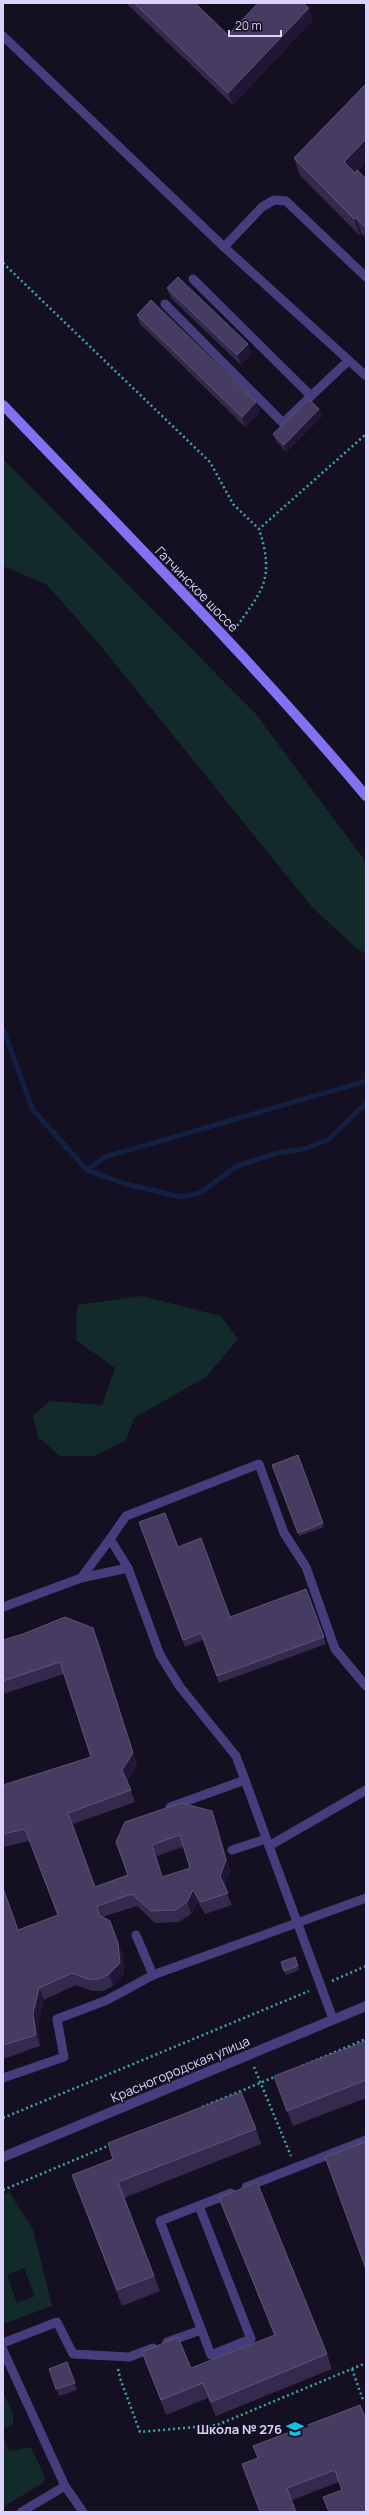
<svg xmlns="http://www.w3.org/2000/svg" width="369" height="2515" viewBox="0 0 369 2515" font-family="Manrope,sans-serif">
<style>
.green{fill:#132a2b;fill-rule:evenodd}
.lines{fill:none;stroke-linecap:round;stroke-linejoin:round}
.stream{stroke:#122143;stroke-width:5}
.path{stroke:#39a8aa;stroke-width:2.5;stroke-dasharray:2 3;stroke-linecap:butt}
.lane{stroke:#463e7c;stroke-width:9}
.street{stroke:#463e7c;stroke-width:10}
.secondary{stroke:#8072f3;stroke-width:10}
.wall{fill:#342a4e;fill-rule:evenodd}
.shaded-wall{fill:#1f1734}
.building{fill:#463c61;stroke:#5d5479;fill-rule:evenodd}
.labels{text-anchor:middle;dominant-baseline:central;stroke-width:3;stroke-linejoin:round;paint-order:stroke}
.street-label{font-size:13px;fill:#dbd3fb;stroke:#140f21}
.poi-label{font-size:13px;font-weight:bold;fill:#dbd3fb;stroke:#140f21;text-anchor:end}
</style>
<rect width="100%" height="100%" fill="#140f21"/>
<g class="green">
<path d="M3,459l252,254 111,149v92l-10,-6 -44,-41 -212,-262 -54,-61 -43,-18z"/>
<path d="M142,1296l79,20 17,23 -32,38 -72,41 -8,22 -32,16h-34l-22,-19 -5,-21 17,-15 52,4 13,-37 -39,-28 1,-35z"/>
<path d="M9,2192l24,37 19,77 -49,18v-130zM24,2268l11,28 -18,7 -10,-28z"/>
<path d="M3,2391l10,24v9l-10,5z"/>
<path d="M3,2435l6,16 22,-4 14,30 -2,6 -40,24z"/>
</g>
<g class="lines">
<g class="stream">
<path d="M3,1029l30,81 54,60 35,13 59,14 19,-4 37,-27 37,-12 33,-6 22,-9 37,-36"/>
<path d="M87,1170l18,-13 261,-76"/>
</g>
<g class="path">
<path d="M3,263l207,199 23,42 26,25 105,-93 2,2"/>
<path d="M234,630c29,-40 41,-51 25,-101"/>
<path d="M332,1981l34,-15"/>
<path d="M302,2066l64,-27"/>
<path d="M254,2067l37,89"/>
<path d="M202,2107l75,-31"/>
<path d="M3,2118l306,-127"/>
<path d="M3,2190l107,-45"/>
<path d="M118,2369l2,9 20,54 77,-7 149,-62"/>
<path d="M352,2369l11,31"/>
</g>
<g class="lane">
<path d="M3,36l221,211 142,129"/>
<path d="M224,247l38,-40 12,-7 12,1 80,76"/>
<path d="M193,279l118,117 37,-35"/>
<path d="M165,304l118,119 28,-27"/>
<path d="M81,1578l47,-10"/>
<path d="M3,1607l78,-29 29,-39"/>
<path d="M245,1780l-9,-24 -56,-69 -20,-32 -32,-87 -18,-29 16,-23 133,-52 25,69 22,34 29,82 31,37"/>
<path d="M170,1807l75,-27 24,66"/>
<path d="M232,1850l34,-11"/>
<path d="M136,1935l17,40"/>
<path d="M333,2019l-64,-173 97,-56"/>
<path d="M3,2078l61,-21 -7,-38 50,-19 46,-25 213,-77"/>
<path d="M246,2187l120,-47"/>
<path d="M199,2206l52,133 -40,16 -51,-134 71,-28"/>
<path d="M167,2342l34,-12"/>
<path d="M3,2343l54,-21 16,32 56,3 24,-9"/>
<path d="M3,2350l62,136 18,26"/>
<path d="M21,2512l44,-26"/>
</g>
<path class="street" d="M3,2157l363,-151"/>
<path class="secondary" d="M3,405c123,129 249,255 363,391"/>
</g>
<g class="wall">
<path d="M126,3h69l33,32 85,-15 -80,85z"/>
<path d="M294,158l72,4 -8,8 7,8 1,-1v61l-4,-4 -2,2 -60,-61z"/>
<path d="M167,288l81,56 3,10 -10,11 -70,-67z"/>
<path d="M137,315l123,97 -15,15 -105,-103z"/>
<path d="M319,409l3,7 -36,36 -10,-11 -3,-7z"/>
<path d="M298,1455l26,72 -25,9 -27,-71z"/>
<path d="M139,1522l39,25 52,70 76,-28 20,55 -107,39 -16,-43 -18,7z"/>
<path d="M3,1640h95l39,125 -10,16 8,21 -62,22 22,63 33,-12 -12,-33 96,-31 5,12 13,49 -6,14 8,19 -27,9 -7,-12 -7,12 -12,8 -24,1 -18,-17 -35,11 21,37 1,20 -11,12 -10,5h-11l-16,-6 -32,15 -6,25 2,21 -37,13v-172l15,43 40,-14 -29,-75 -26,6v-62l88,-28 -27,-83 -61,20zM183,1847l7,21 -27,9 -6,-21z"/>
<path d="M295,1957l4,13 -13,5 -5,-13z"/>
<path d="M366,2041v57l-73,28 -19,-50z"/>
<path d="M256,2129l5,15 -137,54 36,93 -38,15 -50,-131z"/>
<path d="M219,2198l108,156 5,15 -116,47 -8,-18 -42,17 -24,-63 49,16 83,-33z"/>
<path d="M67,2362l10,28 -18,6 -10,-27z"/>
<path d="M360,2405l-18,85 -3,-8 -47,18 -34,-42z"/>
</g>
<g class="shaded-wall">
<path d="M309,8l4,12 -80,85 -5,-12z"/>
<path d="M366,139v23l-16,16 -6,-16z"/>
<path d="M356,218l6,16 -2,2 -6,-17z"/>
<path d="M248,344l3,10 -10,11 -4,-10z"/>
<path d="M256,402l4,10 -15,15 -3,-10z"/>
<path d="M319,409l3,7 -36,36 -2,-7z"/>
<path d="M93,1628l44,137 -11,17 -4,-12z"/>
<path d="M212,1811l5,12 13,49 -6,16 -4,-12z"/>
<path d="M152,1845l5,11 10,33 -5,-12z"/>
<path d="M193,1890l5,12 -7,12 -4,-12z"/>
<path d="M118,1943l5,11 1,20 -11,12 -4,-12z"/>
<path d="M39,1988l5,12 -6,25 2,21 -4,-11 -3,-22z"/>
</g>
<g class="building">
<path d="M134,3h61l33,32 30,-32h45l6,5 -81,85z"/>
<path d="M366,84v55l-22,23 11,11 2,-3 8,8 1,-1v51l-10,-10 -2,1 -60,-61z"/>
<path d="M178,277l70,67 -11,11 -70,-67z"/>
<path d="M151,300l105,102 -14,15 -105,-102z"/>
<path d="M309,399l10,10 -35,36 -11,-11z"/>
<path d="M298,1455l25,68 -25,10 -26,-68z"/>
<path d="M165,1513l13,34 23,-9 29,79 76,-28 18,48 -107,39 -16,-43 -18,7 -44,-118z"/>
<path d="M65,1617l28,11 40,125 -11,17 9,20 -63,23 27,74 33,-12 -12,-33 9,-20 56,-19 31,8 14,49 -6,16 8,17 -27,9 -8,-12 -6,12 -12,8 -24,1 -19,-17 -35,12 2,9 11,6 8,22 2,20 -11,11 -10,5h-12l-15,-6 -33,15 -6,25 3,22 -33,10v-157l15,42 40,-15 -33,-86 -22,5v-49l88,-28 -31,-95 -57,19v-41l20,-6zM180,1835l10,33 -28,9 -10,-32z"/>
<path d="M295,1957l3,9 -14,5 -3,-9z"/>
<path d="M366,2041v39l-79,31 -13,-35z"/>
<path d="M241,2092l15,37 -138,53 36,94 -37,14 -45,-115 41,-16 -5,-16z"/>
<path d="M365,2142l1,2v125l-41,-112z"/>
<path d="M257,2182l70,172 -116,48 -8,-19 -42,17 -19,-48 36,-15 13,31 84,-33 -56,-137z"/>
<path d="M67,2362l8,21 -19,6 -7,-20z"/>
<path d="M360,2405l6,15v92h-37l-6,-15 19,-7 -7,-20 -48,18 9,24h-36l-18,-48 16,-6 -5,-12z"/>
</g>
<defs>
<g id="school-bare" transform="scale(1.38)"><path d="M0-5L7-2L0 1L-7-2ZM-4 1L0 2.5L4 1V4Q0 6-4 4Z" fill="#13c1e7" stroke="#140f21" stroke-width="2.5" paint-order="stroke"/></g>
</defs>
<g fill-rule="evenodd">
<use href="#school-bare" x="295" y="2429"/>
</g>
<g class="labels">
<g class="street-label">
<text transform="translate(197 589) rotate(46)">Гатчинское шоссе</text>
<text transform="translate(180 2069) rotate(-23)">Красногородская улица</text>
</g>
<g class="poi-label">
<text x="282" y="2429">Школа № 276</text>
</g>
</g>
<rect width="369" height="2515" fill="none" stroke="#dbd3fb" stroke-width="8"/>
<path d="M229 30v6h52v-6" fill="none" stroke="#dbd3fb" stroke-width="2"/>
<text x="235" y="30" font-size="12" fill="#dbd3fb" stroke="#140f21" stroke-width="3" paint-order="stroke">20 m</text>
</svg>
